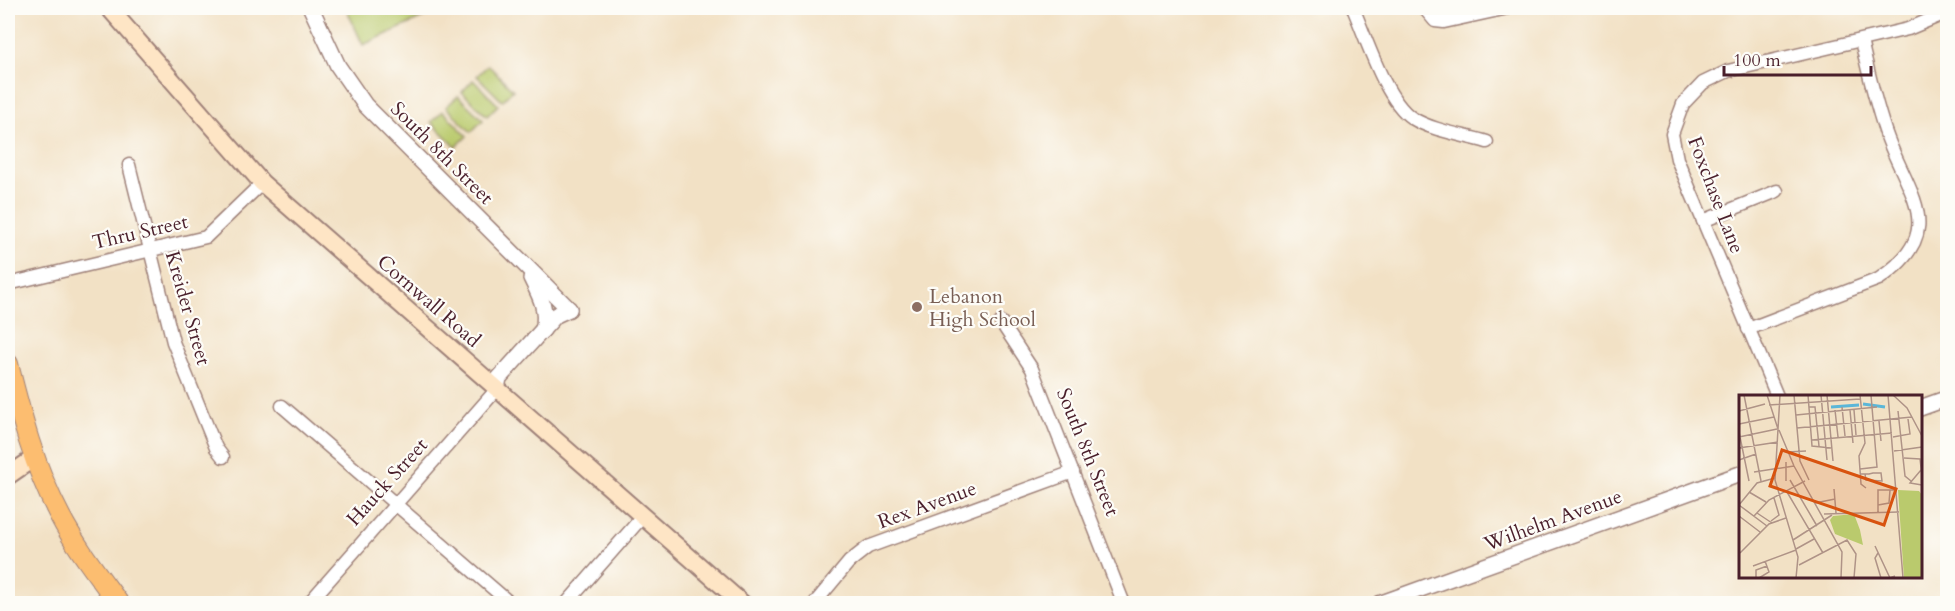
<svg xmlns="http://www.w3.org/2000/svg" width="1955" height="611" viewBox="0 0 1955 611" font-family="Cardo,serif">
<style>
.green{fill:#baca6d;stroke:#82744c;stroke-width:1.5}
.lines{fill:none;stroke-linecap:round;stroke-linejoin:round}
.minor-casing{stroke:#9e8078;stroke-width:15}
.tertiary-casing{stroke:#9e8078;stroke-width:18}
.secondary-casing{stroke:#9e8078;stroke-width:20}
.trunk-casing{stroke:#9e8078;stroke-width:22}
.minor{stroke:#fff;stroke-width:12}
.tertiary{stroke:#fff;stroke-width:15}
.secondary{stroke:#fee5c5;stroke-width:16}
.trunk{stroke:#fcbd6f;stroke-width:20}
.education-dot{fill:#8d6e63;stroke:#fdfcf7;stroke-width:2}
.labels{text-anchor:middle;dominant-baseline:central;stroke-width:4.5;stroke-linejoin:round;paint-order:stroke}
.street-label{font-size:20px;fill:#4a1f2b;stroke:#fdfcf7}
.education-label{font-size:20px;fill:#785e54;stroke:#fdfcf7;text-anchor:start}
.inset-river{fill:none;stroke:#5bb6d8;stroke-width:3}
.inset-road{fill:none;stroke:#af9387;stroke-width:1.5}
.view{fill:#d8530f;fill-opacity:0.15;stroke:#d8530f;stroke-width:3}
.inset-edge{fill:none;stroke:#4a1f2b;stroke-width:3}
</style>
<rect width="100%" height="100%" fill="#fdfcf7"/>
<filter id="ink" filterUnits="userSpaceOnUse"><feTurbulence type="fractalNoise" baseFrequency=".0167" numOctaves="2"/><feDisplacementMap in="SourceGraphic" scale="12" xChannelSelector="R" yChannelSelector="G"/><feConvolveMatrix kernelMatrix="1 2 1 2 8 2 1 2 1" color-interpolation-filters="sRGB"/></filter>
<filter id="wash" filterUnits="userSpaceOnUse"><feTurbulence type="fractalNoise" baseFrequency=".008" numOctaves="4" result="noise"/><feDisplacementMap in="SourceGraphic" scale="24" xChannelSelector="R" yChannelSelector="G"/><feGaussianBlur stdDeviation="1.35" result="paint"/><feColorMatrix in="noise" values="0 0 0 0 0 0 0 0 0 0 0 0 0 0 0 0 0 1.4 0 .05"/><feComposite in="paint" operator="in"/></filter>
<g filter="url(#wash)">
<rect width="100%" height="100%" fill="#f2e1c5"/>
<g class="green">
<path d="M346,8h80l3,7 -66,30z"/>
<path d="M488,65l25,25 -11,11 -25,-25z"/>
<path d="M473,80l25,25 -11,11 -25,-24z"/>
<path d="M458,96l25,24 -12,12 -25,-25z"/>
<path d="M443,111l24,25 -11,11 -25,-25z"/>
</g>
</g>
<g filter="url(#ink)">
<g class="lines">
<g class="minor-casing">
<g id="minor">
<path d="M1353,8c13,29 32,92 59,110 21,13 52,17 75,24"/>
<path d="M1424,8l11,13 9,1 64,-14"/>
<path d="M129,165l44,177 43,106 7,9"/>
<path d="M1703,221l74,-30"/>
<path d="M8,284l198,-47 56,-54"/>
<path d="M1001,322l31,47 92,235"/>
<path d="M1748,329l131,-50c69,-47 31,-82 9,-140 -12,-32 -19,-65 -27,-98"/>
<path d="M1777,396l-100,-237 -5,-25 11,-30 20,-21 25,-12 180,-42 40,-17"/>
<path d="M282,406l229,198"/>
<path d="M308,604l189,-215"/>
<path d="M566,604l77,-88"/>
<path d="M814,604l35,-42 19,-15 205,-75"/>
</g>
</g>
<g class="tertiary-casing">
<g id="tertiary">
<path d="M311,8l27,58 27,39 204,204"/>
<path d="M531,278c9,18 17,32 12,52"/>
<path d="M497,389l2,-11 57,-63 13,-6"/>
<path d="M1920,408l28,-10"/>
<path d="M1379,604l361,-130"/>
</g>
</g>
<g class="secondary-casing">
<g id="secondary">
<path d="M109,8l153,175 481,421"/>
<path d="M8,476l26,-18"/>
</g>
</g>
<g class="trunk-casing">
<path id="trunk" d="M8,364c13,52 26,103 52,152 16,31 38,59 59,88"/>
</g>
<use href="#minor" class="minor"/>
<use href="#tertiary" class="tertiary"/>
<use href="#secondary" class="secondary"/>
<use href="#trunk" class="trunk"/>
</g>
</g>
<circle class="education-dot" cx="917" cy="307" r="6"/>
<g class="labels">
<g class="street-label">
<text transform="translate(442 153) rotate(45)">South 8th Street</text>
<text transform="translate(1716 195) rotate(69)">Foxchase Lane</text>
<text transform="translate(140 232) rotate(-13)">Thru Street</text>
<text transform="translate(429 301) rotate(41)">Cornwall Road</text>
<text transform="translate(188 308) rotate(74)">Kreider Street</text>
<text transform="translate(1088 452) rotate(68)">South 8th Street</text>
<text transform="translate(387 482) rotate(-48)">Hauck Street</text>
<text transform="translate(927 505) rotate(-20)">Rex Avenue</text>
<text transform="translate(1553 520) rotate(-20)">Wilhelm Avenue</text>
</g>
<g class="education-label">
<text x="929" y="296">Lebanon<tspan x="929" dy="23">High School</tspan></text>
</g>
</g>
<g transform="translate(1739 395)">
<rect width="183" height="183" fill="#f2e1c5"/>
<path d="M159,95l21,1 3,4v83h-18zM115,119l6,16 3,15 -28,-11 -5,-14 3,-4z" fill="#baca6d"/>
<path class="inset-river" d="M124,9l22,3M92,12l28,-2"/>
<path class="inset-road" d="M5,0l17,86M28,0l11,34M41,0l-5,85 23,77 -2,21M55,0l6,66 9,19M69,0l4,51 19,2M82,0l6,65M88,0l6,66M121,0l5,48 -6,13 2,28 5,4M149,0l15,183M154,0l14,13 15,28M30,10l91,-6M70,12h6l4,39M103,12l3,29M96,15l3,27M111,15l3,33M115,15l2,25M0,16l26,-7M159,16l7,65 6,5M57,20l81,-8M140,26l2,20M0,29l35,-7M58,33l115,-11M40,35l15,36 48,86 -1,26M0,37l10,49M0,42l38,-8M154,42l17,-3 -2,-15M73,45l80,-7M0,53l39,-6M155,56l28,-4M49,57l18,-1M165,63l16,1 2,17M0,65l17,-6M121,74l17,-2 -6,-72M182,75l-11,13 12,2M15,77l40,-6M122,79h8l4,-1h8l1,8 -16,-1 -1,-6M51,85l27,46M47,86v-19M95,94l2,24M10,97l17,10M48,97l36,61M76,108l20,-4M0,110l28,21M0,110l18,-22 18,-5M139,110l11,-2 1,-13M18,118l15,10M139,118v-23h19M85,119l75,-2M0,121l21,16M15,121l15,-16 36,-19M32,126l8,-6 -5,-17M54,145l39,-25M136,151l15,32 5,-2M57,154l18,-10M1,158l29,-29 17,-6M139,158l-3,5 6,20M60,170l48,-25 9,14 -2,24M14,171l43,-16M17,183v-8l11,-4M20,183l10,-6 -4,-11"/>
<path class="view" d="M43,55l114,39 -12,36 -114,-39z"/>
<rect width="183" height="183" class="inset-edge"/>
</g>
<rect width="1955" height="611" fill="none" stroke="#fdfcf7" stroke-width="30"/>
<path d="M1724 66v9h147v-9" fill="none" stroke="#4a1f2b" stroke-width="3"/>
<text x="1733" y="66" font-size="18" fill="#4a1f2b" stroke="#fdfcf7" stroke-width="4.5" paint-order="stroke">100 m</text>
</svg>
